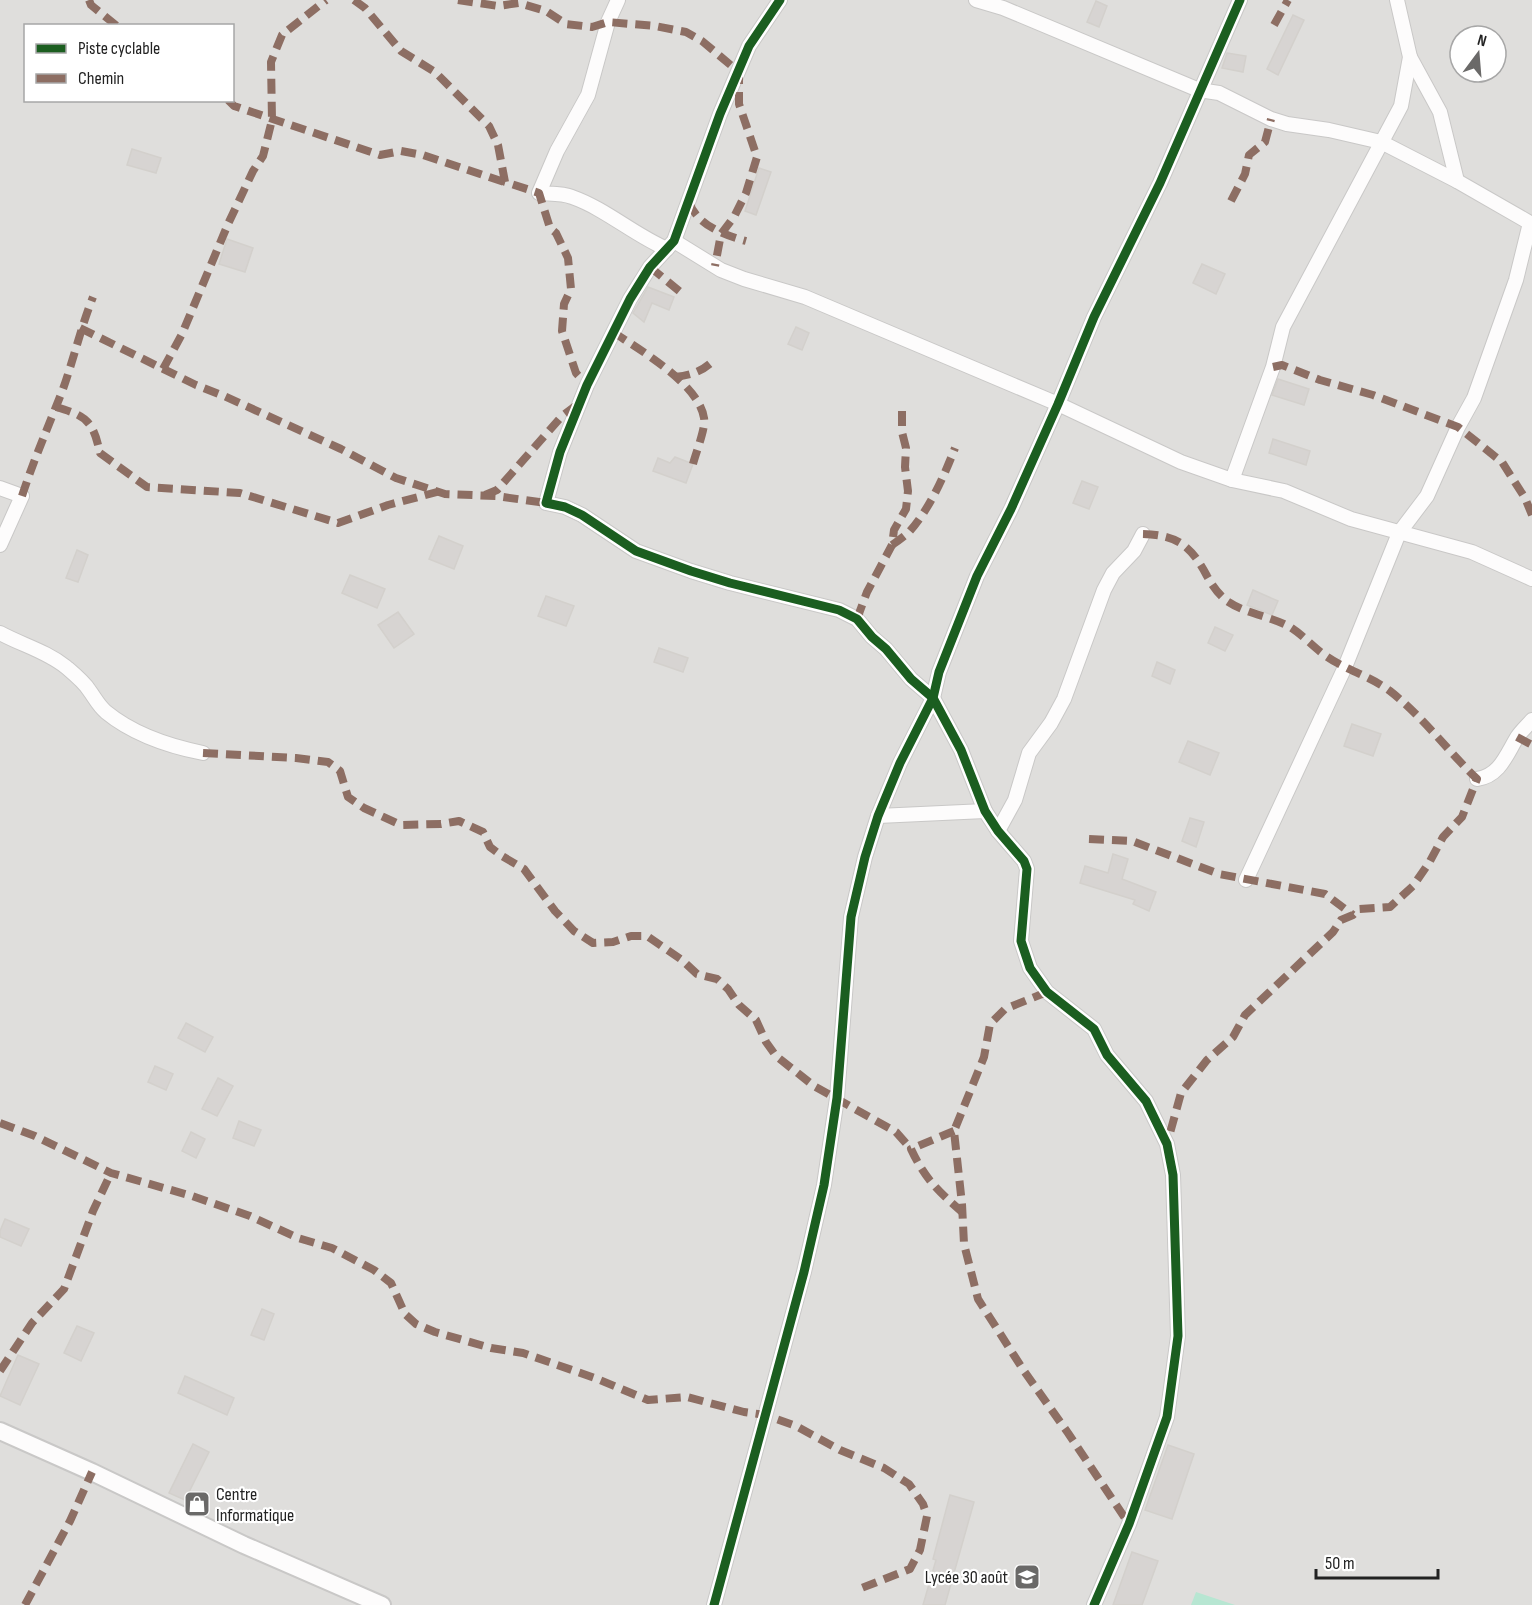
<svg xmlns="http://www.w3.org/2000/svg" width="1532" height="1605" viewBox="0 0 1532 1605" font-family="'Sofia Sans Condensed',sans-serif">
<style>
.residential{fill:#dfdedc;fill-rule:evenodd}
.pitch{fill:#b7e6d2}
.building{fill:#d7d4d2;stroke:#d3d0cc;stroke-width:1.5}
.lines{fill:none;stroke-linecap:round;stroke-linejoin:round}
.minor-casing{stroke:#c9c8c7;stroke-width:16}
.tertiary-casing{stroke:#c9c8c7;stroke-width:20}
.minor{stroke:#fdfcfc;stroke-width:14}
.tertiary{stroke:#fdfcfc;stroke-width:16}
.quiet{stroke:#8d6e63;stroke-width:8;stroke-dasharray:15 8;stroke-linecap:butt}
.cycleway-casing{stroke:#fff;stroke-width:13}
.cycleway{stroke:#1b5e20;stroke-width:9}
.labels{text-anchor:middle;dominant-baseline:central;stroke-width:4.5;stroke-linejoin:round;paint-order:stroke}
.poi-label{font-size:18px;fill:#222;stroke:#fff;text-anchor:start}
</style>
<rect width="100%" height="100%" fill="#f0eeeb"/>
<path class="residential" d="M0,0h1532v1605h-1532zM26,26h206v74h-206zM1460,36h36v36h-36z"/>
<path class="pitch" d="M1196,1592l39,13h-44z"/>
<g class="building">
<path d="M1096,1l11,5 -8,21 -12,-5z"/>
<path d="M1293,15l11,5 -26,55 -11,-6z"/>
<path d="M1227,53l19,3 -3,16 -21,-4z"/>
<path d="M132,149l29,9 -5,15 -29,-8z"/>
<path d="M759,168l12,4 -15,43 -11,-4z"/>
<path d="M227,239l26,9 -8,24 -26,-8z"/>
<path d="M1202,264l23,10 -9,20 -23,-11z"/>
<path d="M648,287l26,10 -5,13 -17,-7 -8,19 -11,-9z"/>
<path d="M796,327l13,6 -7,17 -14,-6z"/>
<path d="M1278,379l31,10 -5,16 -32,-10z"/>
<path d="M1273,439l37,12 -4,14 -37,-12z"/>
<path d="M675,457l18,7 -7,19 -33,-12 5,-13 12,5z"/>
<path d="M1082,481l16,6 -9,22 -16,-6z"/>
<path d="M439,536l24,10 -9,23 -25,-10z"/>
<path d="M77,550l11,5 -10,27 -12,-4z"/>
<path d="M350,575l35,14 -8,19 -35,-15z"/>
<path d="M1253,590l25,11 -6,14 -25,-10z"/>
<path d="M546,596l28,10 -8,20 -28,-10z"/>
<path d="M398,612l16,22 -20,14 -16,-23z"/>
<path d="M1215,627l18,8 -8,16 -17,-8z"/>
<path d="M659,648l29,10 -5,14 -29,-10z"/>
<path d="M1157,662l18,8 -5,14 -18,-8z"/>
<path d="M1352,724l29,10 -8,22 -29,-10z"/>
<path d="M1188,741l31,12 -9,22 -31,-13z"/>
<path d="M1190,818l14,4 -8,25 -14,-6z"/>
<path d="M1113,854l15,5 -6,20 34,13 -7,19 -16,-7 2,-4 -55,-17 5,-17 23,7z"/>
<path d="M186,1023l27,14 -8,15 -27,-14z"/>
<path d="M155,1066l18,8 -7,16 -18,-8z"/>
<path d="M218,1078l15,8 -16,30 -15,-7z"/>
<path d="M239,1121l22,9 -7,16 -21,-8z"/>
<path d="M191,1132l14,7 -9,19 -14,-7z"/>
<path d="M5,1219l24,10 -8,17 -21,-9v-6z"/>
<path d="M262,1309l12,5 -10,26 -13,-5z"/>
<path d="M77,1326l17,7 -13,28 -17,-8z"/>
<path d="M18,1355l21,9 -19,41 -20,-9z"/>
<path d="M185,1376l49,22 -7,17 -49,-22z"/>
<path d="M193,1444l16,8 -24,48 -16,-7z"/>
<path d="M1168,1445l26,9 -22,65 -27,-9z"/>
<path d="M950,1495l24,7 -29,103h-22l13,-45 -3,-1z"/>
<path d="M1132,1552l26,9 -16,44h-29z"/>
</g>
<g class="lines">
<g class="minor-casing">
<g id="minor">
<path d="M618,0l-10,22 -20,73 -31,56 -18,42c10,1 23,0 33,4 34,12 62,38 95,52"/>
<path d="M780,0l-31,46 -29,68 -46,127 -24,26 -20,32 -43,86 -27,67 -14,51 19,4 17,8 54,36 55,20 39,12 109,27 18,9 15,18 14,12 25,30 22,19 28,52 24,61 13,20 26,30 3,8 -6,72 9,27 17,24 47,37 13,26 39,46 21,43 6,31 5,161 -11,81 -38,107 -35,81"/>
<path d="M976,0l27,8 196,82 20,3 52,26 16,5 42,6 52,12 76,39 75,43"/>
<path d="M1410,57l30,55 17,69"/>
<path d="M674,241l47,29 23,9 61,18 253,107 123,58 51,18 41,-113 10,-40 118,-221 9,-49 -13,-57"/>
<path d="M1232,480l52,11 67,28 121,33 60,27"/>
<path d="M0,488l22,8 -22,49"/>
<path d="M0,633c22,12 46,18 66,34 7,6 18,15 23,23 6,8 9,15 17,22 28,23 62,34 97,41"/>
<path d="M1477,779c22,-3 29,-23 39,-40 4,-7 11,-13 16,-19"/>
<path d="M878,816l107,-5"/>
<path d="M998,831l17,-31 14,-47 22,-30 13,-24 40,-109 9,-17 21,-22 9,-17"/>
<path d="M1246,880l99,-213 54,-134 28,-37 31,-69 16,-29 42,-118 14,-57"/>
<path d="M714,1605l90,-333 20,-87 13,-87 14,-181 14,-60 13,-41 22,-53 33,-65 6,-26 38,-96 34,-67 47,-105 36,-87 66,-134 80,-183"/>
</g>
</g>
<g class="tertiary-casing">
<path id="tertiary" d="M0,1431l92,41 152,73 138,60"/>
</g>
<use href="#minor" class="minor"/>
<use href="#tertiary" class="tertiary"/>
<g class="quiet">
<path d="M89,0l2,5 26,21"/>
<path d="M354,0l11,8 36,43 34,21 54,54 9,19 7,37 34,11 11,35 6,5 12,25 3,31 -7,15 -2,27 14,42 11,12"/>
<path d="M458,0l40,6 21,-3 27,8 20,13 26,3 16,-5 47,4 31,6 16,9 37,31v32l18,53 -11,36 -12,24 -13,17 -6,32"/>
<path d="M1274,25l14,-25"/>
<path d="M228,100l6,6 146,49 21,-4 22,4 87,29"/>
<path d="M1231,201l14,-27 4,-19 16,-13 6,-23"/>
<path d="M689,202c8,23 35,33 57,39"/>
<path d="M650,267l34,28"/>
<path d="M80,328l116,57 28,11 117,53 55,29 49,16 51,2 50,7"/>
<path d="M613,332c27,18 86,52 91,86 2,10 -8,34 -11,46"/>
<path d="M1273,367l9,-2 38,15 53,15 85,32 44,35 23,36 7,17"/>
<path d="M163,369l19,-35 46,-110 25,-53 10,-15 9,-36 -1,-58 11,-27 44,-35"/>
<path d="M675,377c16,-2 26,-5 38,-16"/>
<path d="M56,407c31,9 37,14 44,46l47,34 93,6 98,30 50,-18 49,-13"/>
<path d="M902,411v21l4,16 -1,19 3,24 -2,18 -12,21 -2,15c6,-4 13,-9 18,-14 20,-23 34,-55 45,-83"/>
<path d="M485,495l12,-5 65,-74 16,-12"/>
<path d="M22,496c12,-37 27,-71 41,-107 11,-31 18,-62 30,-92"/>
<path d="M1143,534c35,1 48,12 64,42 5,9 11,18 20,25 19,13 43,15 63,26 13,8 23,20 36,29 20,14 44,20 64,35 32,25 58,60 87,88l-15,38 -19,20 -14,26 -16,23 -23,21 -31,2 -6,6 -12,5 -8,12 -88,83 -12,22 -26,23 -26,33 -14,51"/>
<path d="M857,619l10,-27 25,-47"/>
<path d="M1517,737l15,8"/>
<path d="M203,753l93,5 32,4 12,9 8,26 16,11 37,17 40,-1 18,-3 24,11 7,15 12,9 22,13 31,42 19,20 19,12 20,-1 18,-6h16l35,24 15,14 20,5 11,10 11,16 17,15 10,22 10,14 38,30 82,46 15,17"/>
<path d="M1089,839l43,2 87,33 106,20 28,21"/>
<path d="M1047,992l-42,17 -15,15 -6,33 -30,74 8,73 2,40 14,55 46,72 44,62 61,91"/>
<path d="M0,1123l35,13 76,37 81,23 58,20 48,22 34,10 42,22 17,13 14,31 11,10 19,8 56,16 32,5 72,25 53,22 39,-3 57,15 21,3 31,11 44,24 44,18 25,16 14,20 4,12 -7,34 -10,19 -51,20"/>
<path d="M954,1131l-43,18c14,30 27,42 51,63"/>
<path d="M0,1371l32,-48 32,-34 29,-78 18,-38"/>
<path d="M25,1605l45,-84 22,-49"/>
</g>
<g class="cycleway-casing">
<g id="cycleway">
<path d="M780,0l-31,46 -29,68 -46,127 -24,26 -20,32 -43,86 -27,67 -14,51 19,4 17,8 54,36 55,20 39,12 109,27 18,9 15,18 14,12 25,30 22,19 28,52 24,61 13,20 26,30 3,8 -6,72 9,27 17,24 47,37 13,26 39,46 21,43 6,31 5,161 -11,81 -38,107 -35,81"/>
<path d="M714,1605l90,-333 20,-87 13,-87 14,-181 14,-60 13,-41 22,-53 33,-65 6,-26 38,-96 34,-67 47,-105 36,-87 66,-134 80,-183"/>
</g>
</g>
<use href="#cycleway" class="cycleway"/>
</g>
<defs>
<g id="shop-square" transform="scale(1.35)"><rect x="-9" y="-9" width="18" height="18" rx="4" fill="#6a6968" stroke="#fff"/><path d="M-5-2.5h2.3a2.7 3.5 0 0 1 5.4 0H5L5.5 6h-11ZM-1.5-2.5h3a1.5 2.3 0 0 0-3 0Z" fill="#fff"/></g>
<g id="school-square" transform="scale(1.35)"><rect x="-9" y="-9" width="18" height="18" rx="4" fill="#6a6968" stroke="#fff"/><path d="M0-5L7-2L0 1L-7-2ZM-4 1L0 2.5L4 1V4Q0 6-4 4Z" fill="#fff"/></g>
</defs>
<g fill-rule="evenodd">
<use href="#shop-square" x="197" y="1504"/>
<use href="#school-square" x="1027" y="1577"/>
</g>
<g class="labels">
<g class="poi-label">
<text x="216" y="1494">Centre<tspan x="216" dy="21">Informatique</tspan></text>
<text x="1008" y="1577" text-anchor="end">Lycée 30 août</text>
</g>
</g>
<rect x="24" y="24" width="210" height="78" fill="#ffffff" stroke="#a7a7a7" stroke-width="1.5"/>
<rect x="36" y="44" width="30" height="9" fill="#1b5e20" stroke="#a7a7a7" stroke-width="1.5"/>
<text x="78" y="54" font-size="18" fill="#222222">Piste cyclable</text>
<rect x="36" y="74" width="30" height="9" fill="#8d6e63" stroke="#a7a7a7" stroke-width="1.5"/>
<text x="78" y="84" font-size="18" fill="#222222">Chemin</text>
<g transform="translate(1478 54) rotate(16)"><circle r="28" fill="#ffffff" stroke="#a7a7a7" stroke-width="1.5"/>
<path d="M0-4.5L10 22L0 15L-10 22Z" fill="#6a6968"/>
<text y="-9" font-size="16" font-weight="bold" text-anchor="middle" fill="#222222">N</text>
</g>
<path d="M1316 1569v9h122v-9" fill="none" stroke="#222222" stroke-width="3"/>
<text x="1325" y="1569" font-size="18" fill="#222222" stroke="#ffffff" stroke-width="4.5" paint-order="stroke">50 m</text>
</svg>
